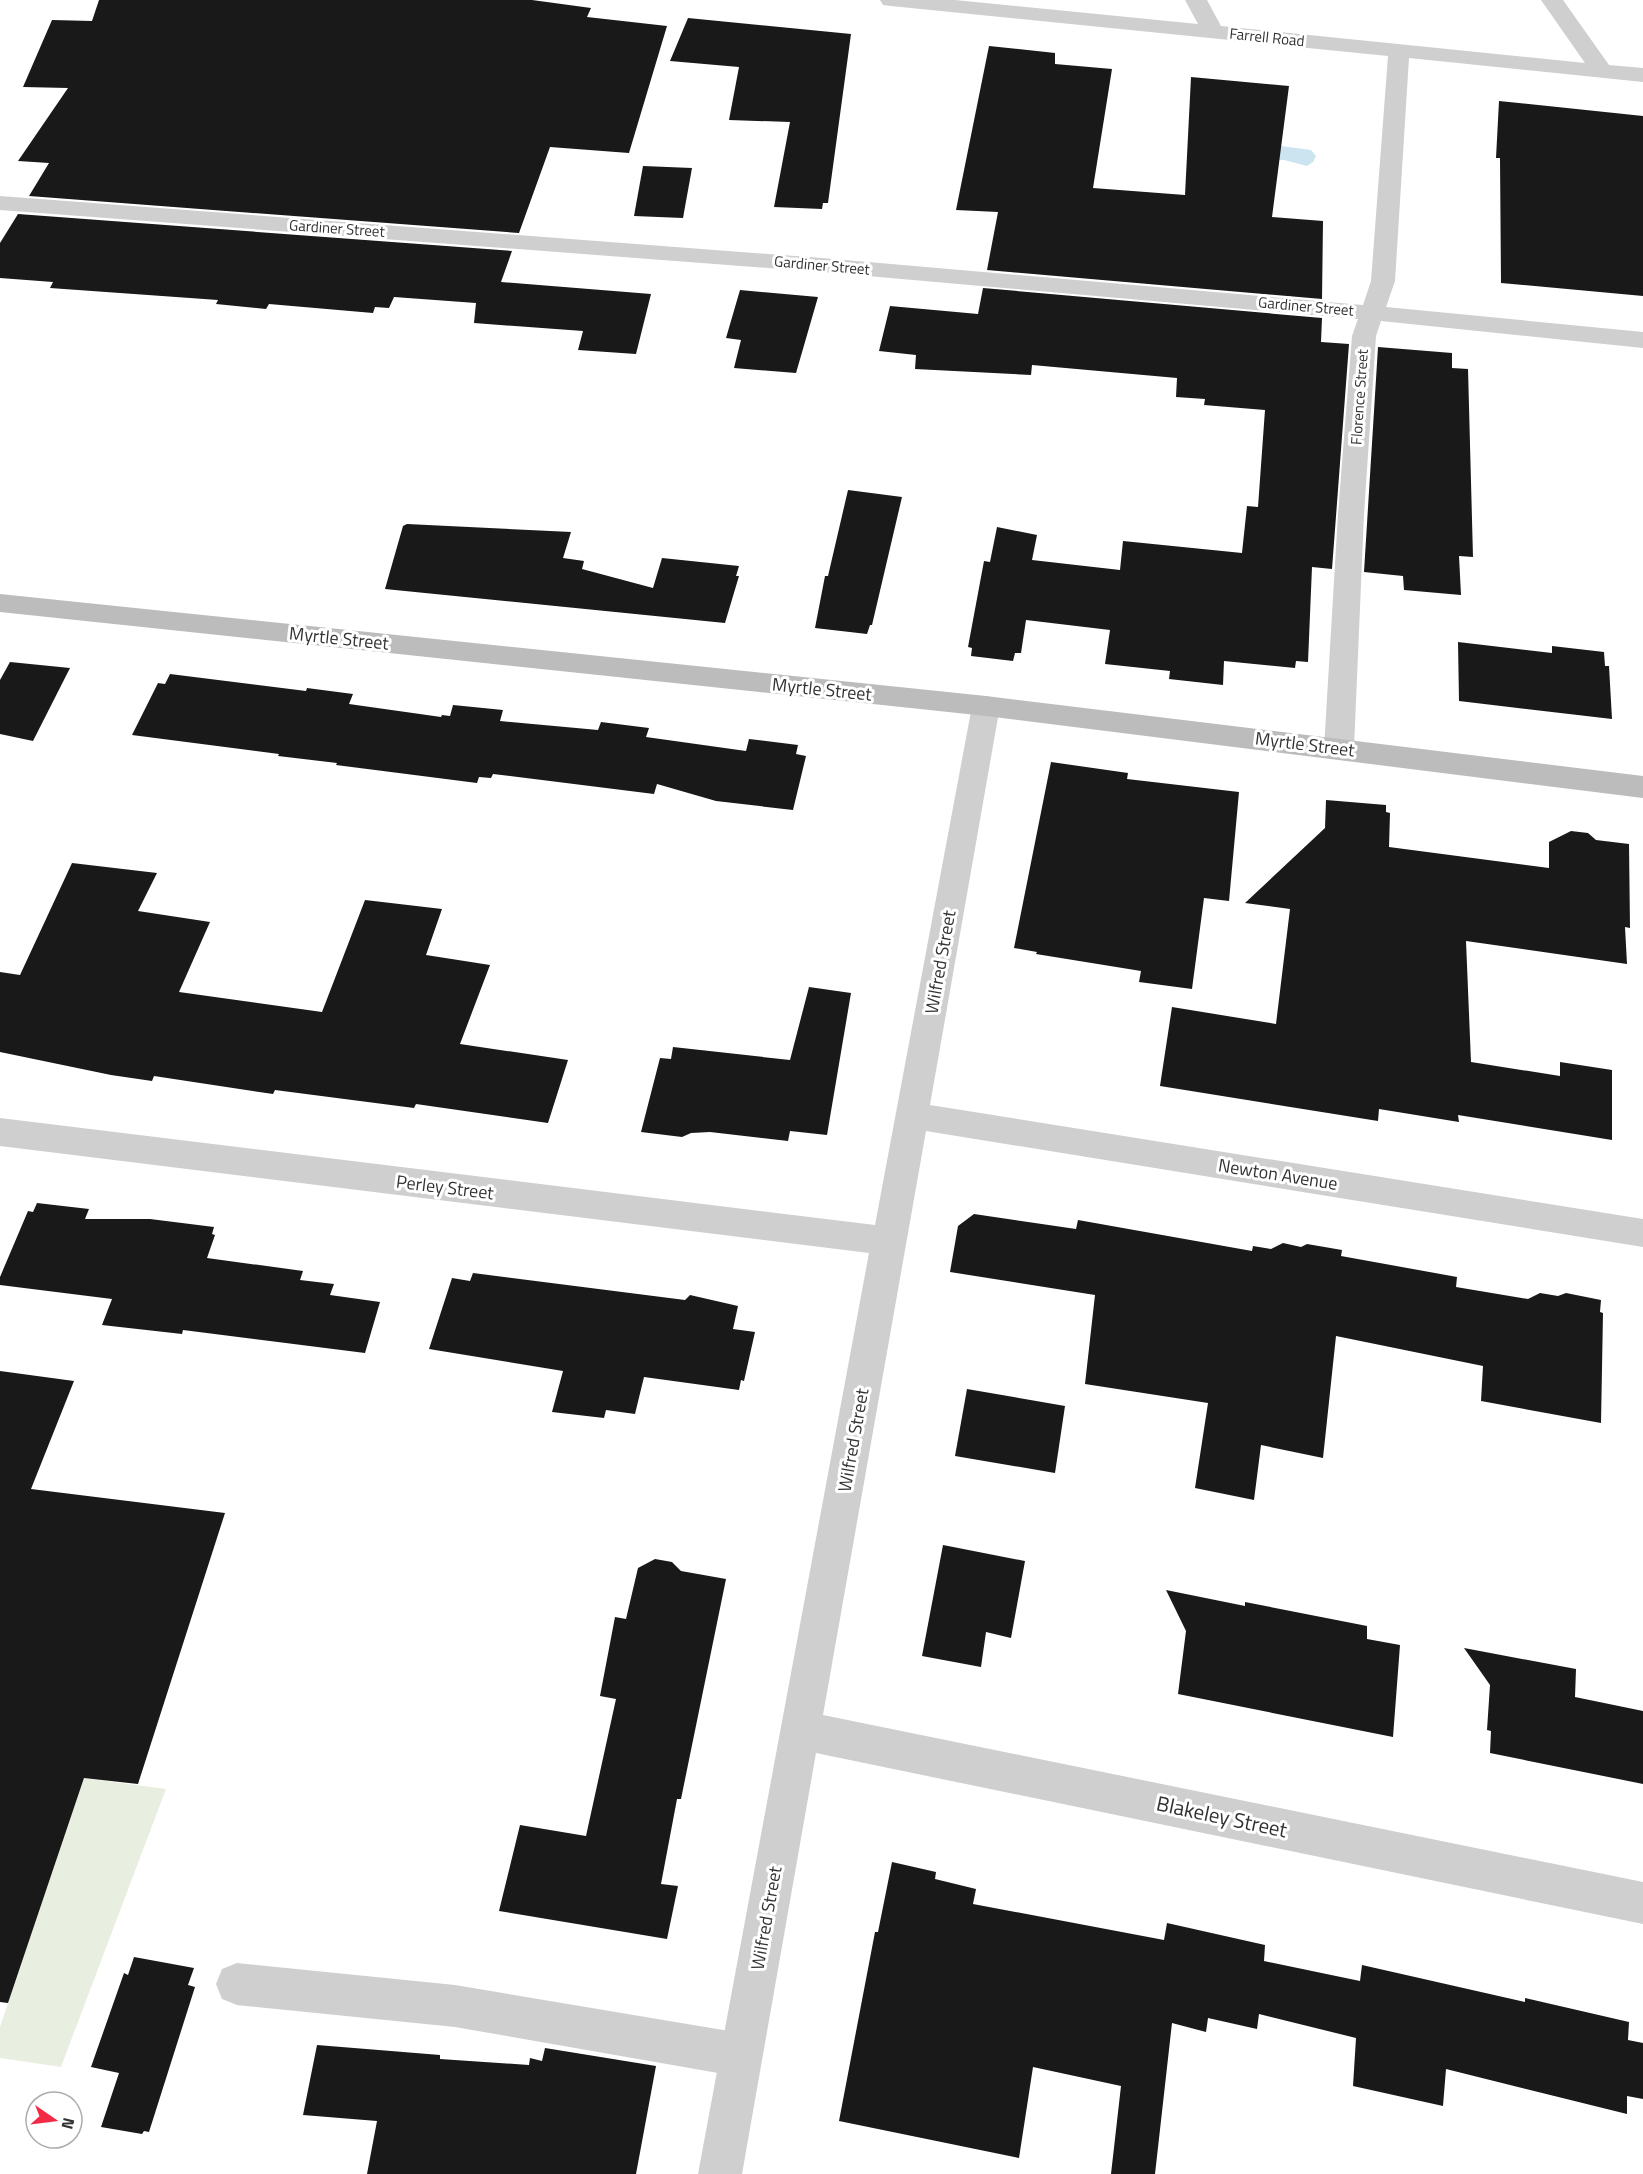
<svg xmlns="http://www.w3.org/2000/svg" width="1643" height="2174" viewBox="0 0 1643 2174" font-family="'Titillium Web',sans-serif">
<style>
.green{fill:#e9efe0}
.water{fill:#cbe4f0}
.building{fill:#191919}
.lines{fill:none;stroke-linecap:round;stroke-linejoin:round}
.service{fill:#cfcfcf;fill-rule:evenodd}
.minor{fill:#cfcfcf;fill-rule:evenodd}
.secondary{fill:#bcbcbc;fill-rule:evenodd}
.labels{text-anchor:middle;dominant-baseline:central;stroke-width:6;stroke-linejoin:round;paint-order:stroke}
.far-street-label{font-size:15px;fill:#323232;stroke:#fff}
.street-label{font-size:18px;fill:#323232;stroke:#fff}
.near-street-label{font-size:21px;fill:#323232;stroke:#fff}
</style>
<rect width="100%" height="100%" fill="#fff"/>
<path class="green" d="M84,1778l82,11 -105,278 -61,-9v-31z"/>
<path class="water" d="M1274,145l37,5 5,6 -3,6 -6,4 -23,-6h-15z"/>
<g class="building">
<path d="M99,0h433l59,8 -4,9 80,9 -38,127 -79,-6 -31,86 -490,-37 20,-33 -31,-2 50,-73 -45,-1 29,-67 40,1z"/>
<path d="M688,18l163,16 -23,169h-5l-1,6 -48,-2 16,-85 -61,-2 10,-53 -69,-6z"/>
<path d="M989,46l66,7v11l57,5 -19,119 92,7 6,-118 98,9 -17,131 51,4 -1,78 -335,-29 11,-58 -42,-2z"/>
<path d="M1499,101l144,15v180l-142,-13 -1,-125h-4z"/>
<path d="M643,166l49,2 -9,50 -49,-2z"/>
<path d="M18,214l494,37 -11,31 150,12 -15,60 -58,-4 5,-19 -109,-8 2,-20 -82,-6 -5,11 -14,-1 -2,6 -104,-9 -3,5 -50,-5 2,-4 -168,-12 3,-6 -53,-4v-35z"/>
<path d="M983,288l339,30 -1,24 28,2 -17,225 -20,-2 -4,95 -12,-1 -1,7 -71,-7 -1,24 -54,-6 1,-8 -65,-7 5,-34 -84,-10 -5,33h-6l-2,8 -42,-5 1,-8 -4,-1 16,-86 6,1 7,-35 40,8 -5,25 88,10 3,-29 119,12 5,-47 11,1 7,-97 -61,-5 1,-6 -29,-2 1,-19 -145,-13 -1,10 -116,-6 1,-14 -37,-4 11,-45 88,8z"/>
<path d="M740,290l78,7 -22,76 -62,-5 7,-28 -15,-2z"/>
<path d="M1378,347l74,6v15l16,1 5,188 -14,-1 2,39 -57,-5 -1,-14 -39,-4z"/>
<path d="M848,490l54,7 -30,128h-2l-3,9 -52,-6 10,-52h3z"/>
<path d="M407,524l164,8 -8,26 21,3 -2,8 71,19 9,-30 77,8 -3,10h3l-14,47 -340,-34 18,-63z"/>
<path d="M1458,642l94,11v-7l52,6 1,14h4l3,53 -153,-18z"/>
<path d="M10,662l60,6 -37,73 -33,-7v-54z"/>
<path d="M170,674l136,17 1,-3 46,6 -4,10 92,13 1,-2 8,1 3,-11 50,5 -3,11 98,9 3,-8 48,6 -3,9 100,14 3,-12 49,6 -2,9 10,2 -13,54 -77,-9 -59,-17 -3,10 -161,-20 -2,4 -12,-1 -2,6 -141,-18 1,-2 -59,-7 1,-2 -147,-19 26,-52 7,1z"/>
<path d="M1051,762l77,11 -1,6 112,13 -10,109 -25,-3 -12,91 -53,-7 2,-11 -105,-17 1,-2 -23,-4z"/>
<path d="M1326,800l60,5v7l4,1 -1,34 160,21v-26l22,-11 17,2 8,7 33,4 1,84 -5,-1 2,37 -161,-23 5,121 89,14v-14l52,8v70l-154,-25 1,7 -80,-13 -1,12 -218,-35 12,-79 104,17 14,-115 -45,-6 80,-75z"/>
<path d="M72,863l85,10 -19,38 72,11 -31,70 143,20 43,-112 77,9 -16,46 64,10 -30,79 108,16 -20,63 -132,-19 -2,4 -139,-18 -2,4 -119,-18 -2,5 -41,-6 -111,-23v-80l20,3z"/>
<path d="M809,987l42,6 -24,142 -37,-4 -2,10 -78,-9 -19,1 -9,4 -41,-5 19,-74 11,1 2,-12 117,13z"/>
<path d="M37,1203l52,6 -4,10h65l64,8 -2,7 3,1 -8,23 96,13 -3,9 34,4 -4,11 50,7 -15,51 -182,-23 -1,4 -80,-9 10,-26 -112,-14v-8l28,-66 5,1z"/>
<path d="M974,1214l102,15 2,-9 174,31 1,-5 18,3 12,-6 18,4 6,-3 35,6 -1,6 116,21 -1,10 72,12 12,-6 18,3 8,-3 35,7 -1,12 3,1 -2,110 -120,-22 2,-35 -147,-30 -13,122 -62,-13 -7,55 -59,-12 13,-85 -123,-19 10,-89 -145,-23 8,-46z"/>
<path d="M473,1273l212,27 5,-5 48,11 -5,23 22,3 -11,49 -3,-1 -2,10 -95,-13 -9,37 -29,-4 -2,8 -52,-6 11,-41 -134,-22 23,-71 18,3z"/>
<path d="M0,1371l74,10 -43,108 194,24 -87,271 -54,-6 -76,225 -8,-1z"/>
<path d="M967,1389l98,17 -10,67 -100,-17z"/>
<path d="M943,1545l82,16 -14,77 -25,-6 -5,35 -59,-11z"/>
<path d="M655,1559l17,3 9,9 45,8 -45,220h-4l-16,85 17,2 -11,53 -168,-28 21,-86 66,11 30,-137 -16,-3 15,-79 11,2 12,-51z"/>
<path d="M1166,1590l79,16v-4l122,24v13l33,6 -7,92 -215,-43 8,-63z"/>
<path d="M1464,1648l112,21 -1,28 68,14v73l-153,-31 1,-22 -4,-1 3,-45z"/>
<path d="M892,1862l44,10 -1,7 41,10 -3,15 191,36 3,-17 98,22 -1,16 96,20 2,-16 163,37v-4l104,24 -1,18 15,3v56l-16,-3v18l-181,-45 -3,37 -90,-20 3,-48 -97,-24 -2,15 -49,-11 -2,14 -34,-9 -17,151h-44l10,-88 -88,-19 -14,91 -180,-37 36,-189h3z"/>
<path d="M134,1957l60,11 -6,17 7,2 -46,145 -5,-1 -2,3 -41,-7 18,-54 -28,-6 33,-94 4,2z"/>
<path d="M317,2045l123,10v4l89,6 1,-7 12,3 3,-13 111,18 -20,108h-269l10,-53 -74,-6z"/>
</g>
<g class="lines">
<path class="service" d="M237,1963l218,22 286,48 15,7 7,15 -7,15 -15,7 -286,-50 -218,-22 -15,-6 -6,-15 6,-15z"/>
<g class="minor">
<path d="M880,0h75l243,24 -13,-24h22l14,26 364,37 -44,-63h22l46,65 34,3v14l-234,-24 -14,223 -9,26 257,25v16l-262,-27 -5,15 -12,178 -10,234 -5,7 -10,3 -10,-3 -5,-7 14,-234 14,-178 6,-17 -536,-47 -822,-62v-14l822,62 541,47 8,-24 17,-225 -497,-50 -8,-1z"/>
<path d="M986,696l10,3 4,7 -70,399 713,114v28l-717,-116 -103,584 820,167v42l-827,-171 -74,421h-44l171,-921 -869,-107v-28l875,107 97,-519 4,-7z"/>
</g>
<path class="secondary" d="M0,594l986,102 657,80v22l-657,-82 -986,-104z"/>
</g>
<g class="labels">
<g class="far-street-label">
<text transform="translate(1267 37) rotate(6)">Farrell Road</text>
<text transform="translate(337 228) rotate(4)">Gardiner Street</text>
<text transform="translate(822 265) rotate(5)">Gardiner Street</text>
<text transform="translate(1306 306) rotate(5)">Gardiner Street</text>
<text transform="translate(1359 397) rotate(-86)">Florence Street</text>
</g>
<g class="street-label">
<text transform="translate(339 638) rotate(6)">Myrtle Street</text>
<text transform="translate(822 689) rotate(6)">Myrtle Street</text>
<text transform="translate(1305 744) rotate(7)">Myrtle Street</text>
<text transform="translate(940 962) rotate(-80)">Wilfred Street</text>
<text transform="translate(1278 1174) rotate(9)">Newton Avenue</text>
<text transform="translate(445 1187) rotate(7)">Perley Street</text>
<text transform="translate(853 1440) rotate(-80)">Wilfred Street</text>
<text transform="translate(766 1918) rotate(-80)">Wilfred Street</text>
</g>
<g class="near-street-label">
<text transform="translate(1222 1816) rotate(12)">Blakeley Street</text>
</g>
</g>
<g transform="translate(54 2120) rotate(104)"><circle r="28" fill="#ffffff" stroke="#adadad" stroke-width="1.5"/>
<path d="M0-4.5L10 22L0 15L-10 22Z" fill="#f32a46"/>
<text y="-9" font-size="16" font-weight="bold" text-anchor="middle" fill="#323232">N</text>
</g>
</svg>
